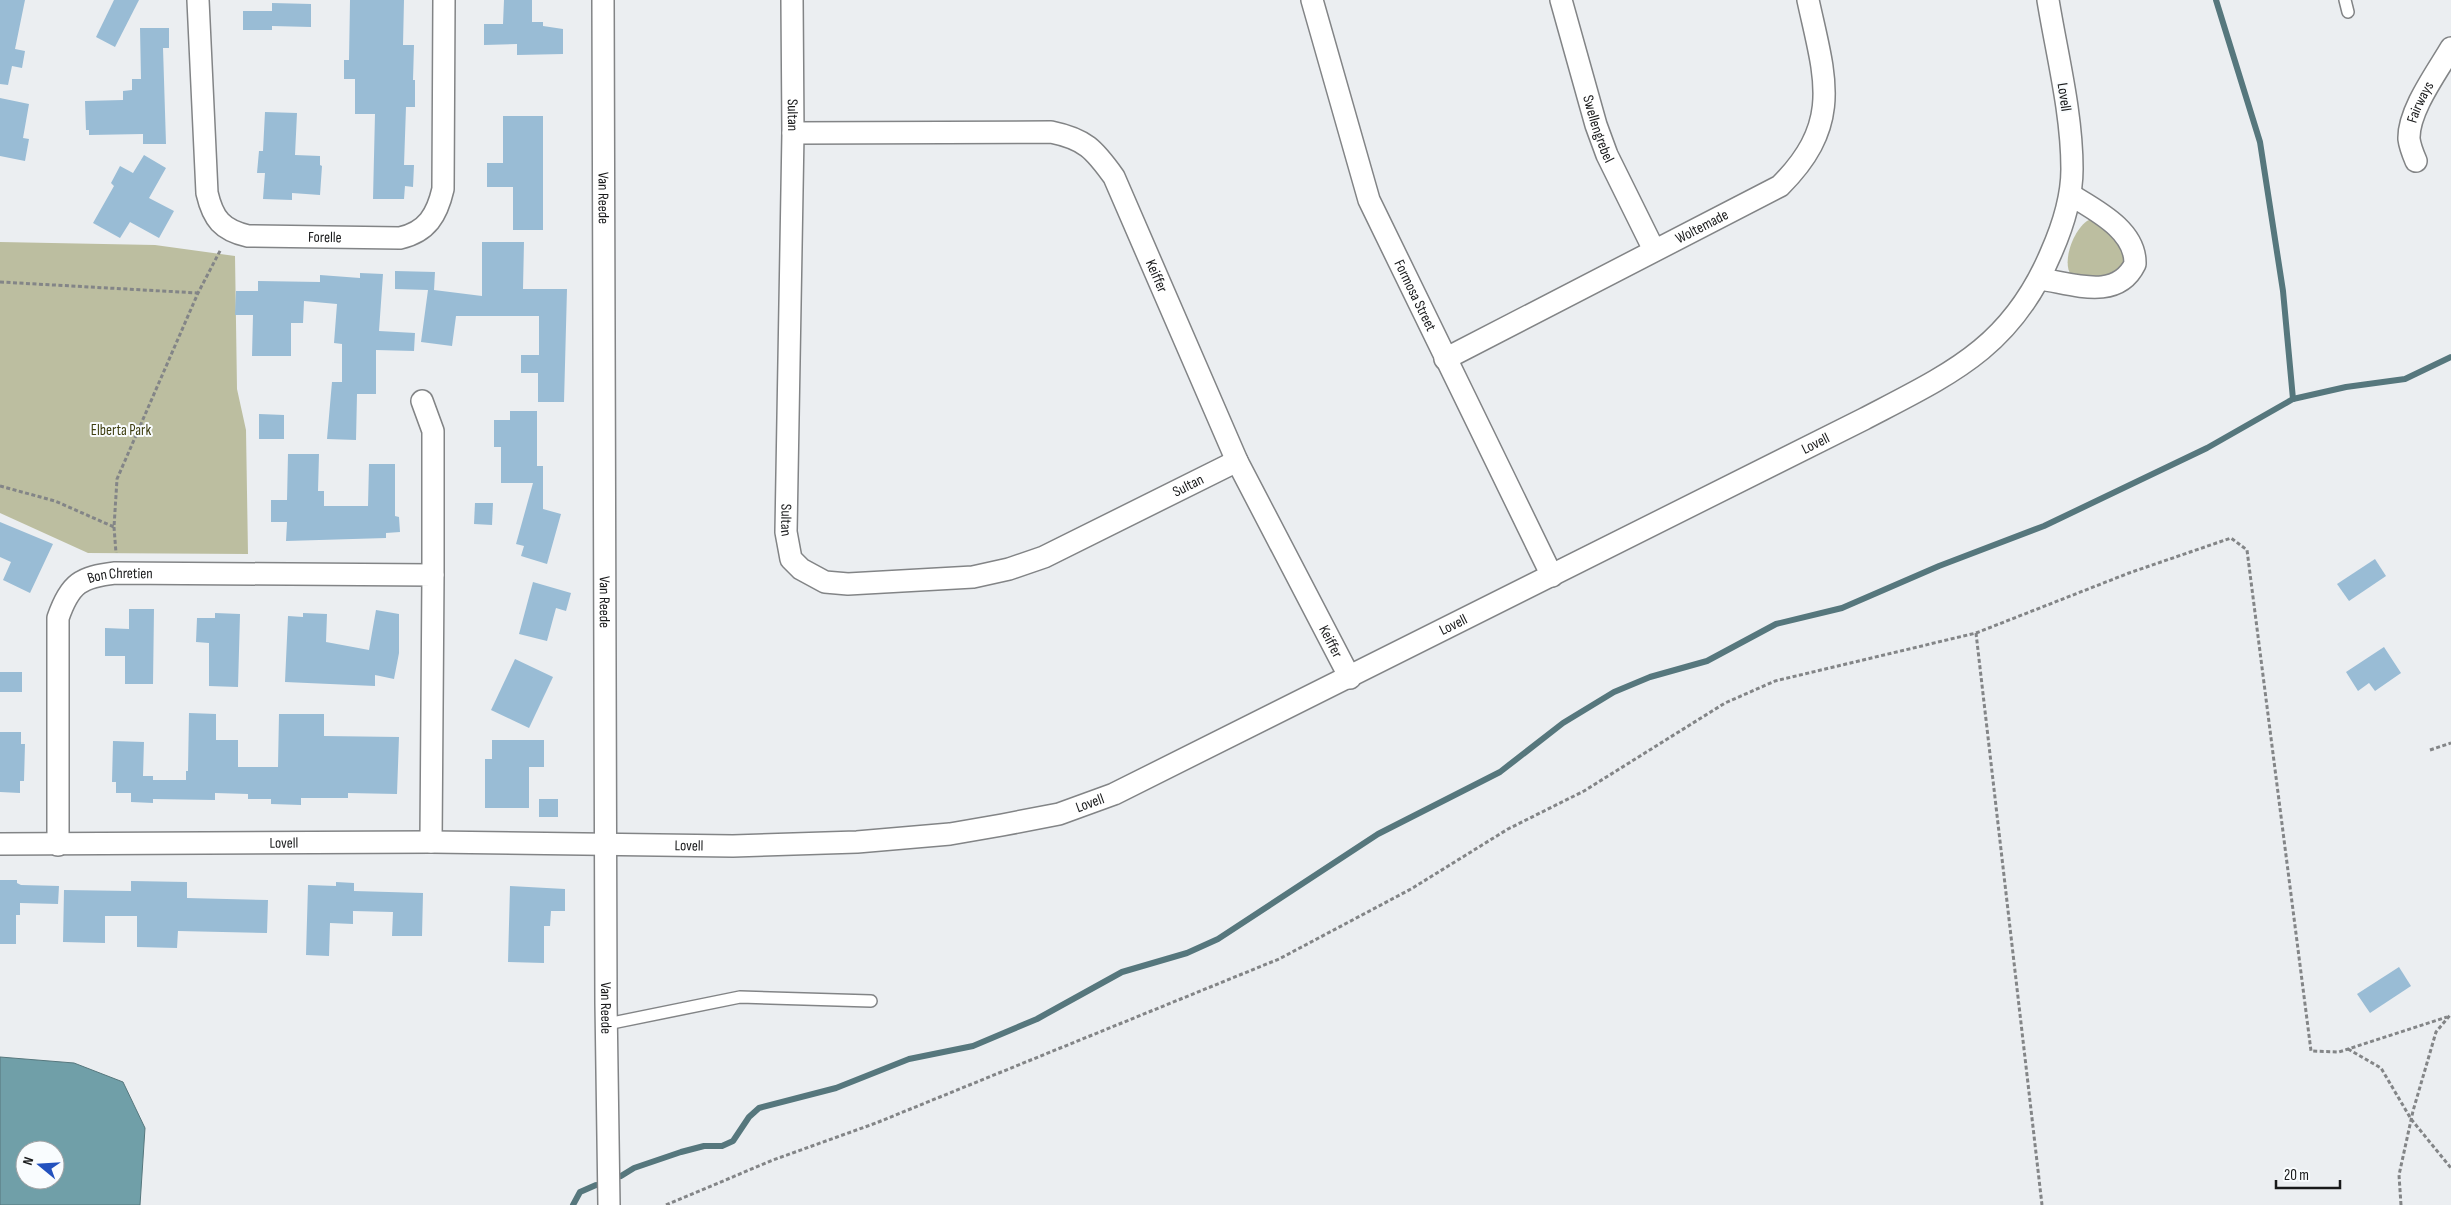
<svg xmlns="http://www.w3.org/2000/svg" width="2451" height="1205" viewBox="0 0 2451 1205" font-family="'Sofia Sans Condensed',sans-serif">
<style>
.green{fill:#bcbea0}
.water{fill:#709fa8;stroke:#56777d;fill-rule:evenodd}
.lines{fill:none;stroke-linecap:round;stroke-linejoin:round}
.stream{stroke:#56777d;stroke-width:6}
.building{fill:#99bcd5}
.lane-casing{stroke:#828486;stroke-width:14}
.street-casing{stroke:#828486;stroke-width:24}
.path{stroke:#838587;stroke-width:3;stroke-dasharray:4 2.5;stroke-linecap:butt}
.lane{stroke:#fff;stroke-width:11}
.street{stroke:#fff;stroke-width:21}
.labels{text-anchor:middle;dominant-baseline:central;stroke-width:4;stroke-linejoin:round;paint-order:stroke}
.street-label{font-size:15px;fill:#18191a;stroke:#f9fcfe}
.park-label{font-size:15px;fill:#3f3f11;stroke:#f9fcfe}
</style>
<rect width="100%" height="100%" fill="#ebeef1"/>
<g class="green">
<path d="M2091,219l34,25 3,18 -21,17 -36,-4c-10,-14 4,-50 20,-56z"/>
<path d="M0,242l155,3 80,11 2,133 9,41 2,124 -160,-1 -88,-40z"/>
</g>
<path class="water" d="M0,1057l74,6 49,19 22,46 -5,77h-140zM25,1150h30v30h-30z"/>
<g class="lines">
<g class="stream">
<path d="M2216,0l44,142 23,149 10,108"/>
<path d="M621,1176l13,-8 47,-16 23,-6h18l11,-5 16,-24 10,-9 77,-20 73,-29 64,-13 64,-27 85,-47 65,-19 31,-14 160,-105 122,-62 63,-49 51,-31 36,-15 57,-16 69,-37 66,-16 97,-42 105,-40 163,-78 86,-49 53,-12 59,-8 46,-22"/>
<path d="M573,1205l7,-13 16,-7"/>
</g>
</g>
<g class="building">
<path d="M0,0h25l-10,49 10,2 -3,17 -10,-2 -4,19 -8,-1z"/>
<path d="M114,0h25l-24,47 -19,-10z"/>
<path d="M350,0h54l-1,45h11l-1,35h2v27h-9l-2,58h10l-1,22 -8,-1 -1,13h-31l2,-85h-20v-35h-11v-19h5z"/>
<path d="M504,0h28v22h11v4l20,3v25l-46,1v-11l-33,1v-21h19z"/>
<path d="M272,3l39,1v23l-39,-1z"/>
<rect x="243" y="11" width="29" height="19"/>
<path d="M140,28h29v20h-6l3,96h-23v-10l-54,1v-5h-3l-1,-29 38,-1v-9l9,-1v-11h9z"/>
<path d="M0,98l29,6 -6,34 6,1 -4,22 -25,-5z"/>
<path d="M265,112l32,1 -2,42 25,1v9l2,1 -2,29 -28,-2v7l-29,-1 2,-26h-8l2,-22h4z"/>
<path d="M503,116h40v114h-30v-43h-26v-24h16z"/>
<path d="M144,155l22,13 -17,30 25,13 -15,27 -29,-16 -10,16 -27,-15 21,-37 -3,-3 9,-17 13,7z"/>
<path d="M482,242h42l-1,47h44l-3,113h-26v-29h-17v-18h18v-39h-83l-4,30 -31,-4 7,-52 -33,-1v-18l40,1 -1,18 48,6z"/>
<path d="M360,273l23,1 -4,57 36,2 -1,18 -38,-1v44h-19l-1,46 -29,-1 5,-57h10v-38l-8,-1 3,-39 -33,-3 -1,22h-12v33h-39l1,-41h-18l1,-24h22v-10l62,1v-7l40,3z"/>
<path d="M510,411h27v55h6v43l18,5 -14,50 -26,-8 3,-10 -8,-2 17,-61h-32v-36h-7v-27h16z"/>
<path d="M259,414l25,1v24h-25z"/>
<path d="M288,454h31l-1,37h6v15h44l1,-42h26v52l4,1 1,15 -14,1v5l-100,3 1,-19h-16v-22h16z"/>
<path d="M475,503h18l-1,22 -18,-1z"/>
<path d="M0,522l53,22 -23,49 -27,-13 8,-18 -11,-5z"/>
<path d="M2375,559l11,17 -37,25 -12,-17z"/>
<path d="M533,582l38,11 -5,18 -10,-3 -9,33 -28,-7z"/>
<path d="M129,609h25l-1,75h-28v-28h-20v-28l24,1z"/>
<path d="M376,610l23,4v39l-5,26 -19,-4v11l-90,-4 3,-66 15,1v-4l24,1 -1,28 43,8z"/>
<path d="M215,613l25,1 -2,73 -29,-1v-43l-13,-1 1,-24h18z"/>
<path d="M2384,647l17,26 -26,18 -6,-8 -11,8 -12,-19z"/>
<path d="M515,659l38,18 -24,51 -38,-18z"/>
<rect x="0" y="672" width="22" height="20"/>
<path d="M189,713l27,1v26h22v27h40l1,-53h45v22l75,1 -2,57 -49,-1v5h-47v7l-30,-1v-5h-23v-5l-33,-1v7l-62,-1v4l-22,-1v-9h-15v-11h-4l1,-41 31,1 -1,34h10v4h33v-9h2z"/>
<path d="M0,732h21v12h4l-1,37h-4v12l-20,-1z"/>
<path d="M492,740h52v27h-15v41h-44v-49h7z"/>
<rect x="539" y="799" width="19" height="18"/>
<path d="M0,880h17v3l4,2 38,1 -1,18 -38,-1v12h-4v29h-16z"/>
<path d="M131,881l56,1v16l81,2 -1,33 -89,-2 -1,17 -40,-1v-31h-32v27l-42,-1 1,-52 67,1z"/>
<path d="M336,882l18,1v8l69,2 -1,43h-30l1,-24 -40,-1v13l-23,-1 -1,33 -23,-1 2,-70 28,1z"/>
<path d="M510,886l55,3v22h-14l-1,15h-6v37l-36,-1z"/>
<path d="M2399,967l12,19 -41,27 -13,-19z"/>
</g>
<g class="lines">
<g class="lane-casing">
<g id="lane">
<path d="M2345,0l3,12"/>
<path d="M607,1024l133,-27 131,4"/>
</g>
</g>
<g class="street-casing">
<g id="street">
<path id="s1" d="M198,0l9,193c6,26 15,37 41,43l152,2c27,-6 37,-23 43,-49l1,-189"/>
<path id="s2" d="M603,0l3,1003 3,202"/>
<path id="s3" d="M792,0l1,133 -7,399 5,27 10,10 24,13 23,2 125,-7 36,-8 35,-12 193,-96"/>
<path id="s4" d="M1312,0l57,200 183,376"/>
<path id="s5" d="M1561,0l35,125 11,30 47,95"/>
<path id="s6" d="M793,133l258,-1c34,7 43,17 63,45l123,284 113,217"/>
<path id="s7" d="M2416,161c-3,-7 -6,-14 -7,-22 -1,-28 28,-67 42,-91"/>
<path d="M2040,279c34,5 77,22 95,-15 1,-34 -40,-54 -64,-69"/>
<path id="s8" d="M1445,359l335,-173c63,-63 45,-108 28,-186"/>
<path d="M422,401l11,30v144"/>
<path id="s9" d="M0,844l431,-2 302,4 124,-4 93,-8 52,-9 57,-11 55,-20 750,-375c86,-45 147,-71 187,-166 12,-27 21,-55 21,-84 0,-56 -15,-114 -24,-169"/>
<path id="s10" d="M58,845v-227c12,-35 23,-41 57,-45l318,2 -2,267"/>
</g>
</g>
<g class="path">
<path d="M0,282l198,11"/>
<path d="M0,486l55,15 59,26 3,-48 81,-186 23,-44"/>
<path d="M114,527l2,26"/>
<path d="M1976,633l66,572"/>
<path d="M2430,750l21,-7"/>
<path d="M2348,1049l33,19 30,51 40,49"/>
<path d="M666,1205l107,-45 103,-37 403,-164 132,-70 97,-60 76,-38 141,-88 50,-22 201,-48 153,-60 102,-35 16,12 64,501 28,1 108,-35"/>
<path d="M2401,1205l-2,-30 14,-64 23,-79 15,-18"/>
</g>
<use href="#lane" class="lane"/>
<use href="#street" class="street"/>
</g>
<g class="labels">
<g class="street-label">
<text transform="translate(2064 97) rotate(82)">Lovell</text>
<text stroke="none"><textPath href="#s7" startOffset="62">Fairways</textPath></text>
<text stroke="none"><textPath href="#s3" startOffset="115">Sultan</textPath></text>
<text stroke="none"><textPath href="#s5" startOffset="134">Swellengrebel</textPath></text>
<text stroke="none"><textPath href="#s2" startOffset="198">Van Reede</textPath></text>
<text stroke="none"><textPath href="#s8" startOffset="289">Woltemade</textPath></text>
<text stroke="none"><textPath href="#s1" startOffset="334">Forelle</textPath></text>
<text stroke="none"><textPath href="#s6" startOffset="446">Keiffer</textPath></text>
<text stroke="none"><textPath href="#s4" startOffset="314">Formosa Street</textPath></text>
<text stroke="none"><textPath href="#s9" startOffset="1904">Lovell</textPath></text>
<text stroke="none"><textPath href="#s3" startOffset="984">Sultan</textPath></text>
<text stroke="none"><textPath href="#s3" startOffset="520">Sultan</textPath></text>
<text stroke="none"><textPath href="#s10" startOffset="311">Bon Chretien</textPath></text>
<text stroke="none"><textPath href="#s2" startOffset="602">Van Reede</textPath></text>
<text stroke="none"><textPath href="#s9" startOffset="1499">Lovell</textPath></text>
<text stroke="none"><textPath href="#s6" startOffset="851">Keiffer</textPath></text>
<text stroke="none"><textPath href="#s9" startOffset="1094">Lovell</textPath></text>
<text stroke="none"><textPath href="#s9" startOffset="284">Lovell</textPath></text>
<text stroke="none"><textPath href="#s9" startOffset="689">Lovell</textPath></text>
<text stroke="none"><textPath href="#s2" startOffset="1008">Van Reede</textPath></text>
</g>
<g class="park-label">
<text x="121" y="430">Elberta Park</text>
</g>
</g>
<g transform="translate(40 1165) rotate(288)"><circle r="24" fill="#f9fcfe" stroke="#9fa1a3"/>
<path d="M0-4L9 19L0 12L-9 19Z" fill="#2351be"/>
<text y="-8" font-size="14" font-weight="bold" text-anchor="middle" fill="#18191a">N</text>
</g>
<path d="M2276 1180v8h64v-8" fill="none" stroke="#18191a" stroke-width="2.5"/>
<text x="2284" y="1180" font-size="15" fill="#18191a" stroke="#f9fcfe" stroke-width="4" paint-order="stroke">20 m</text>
</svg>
